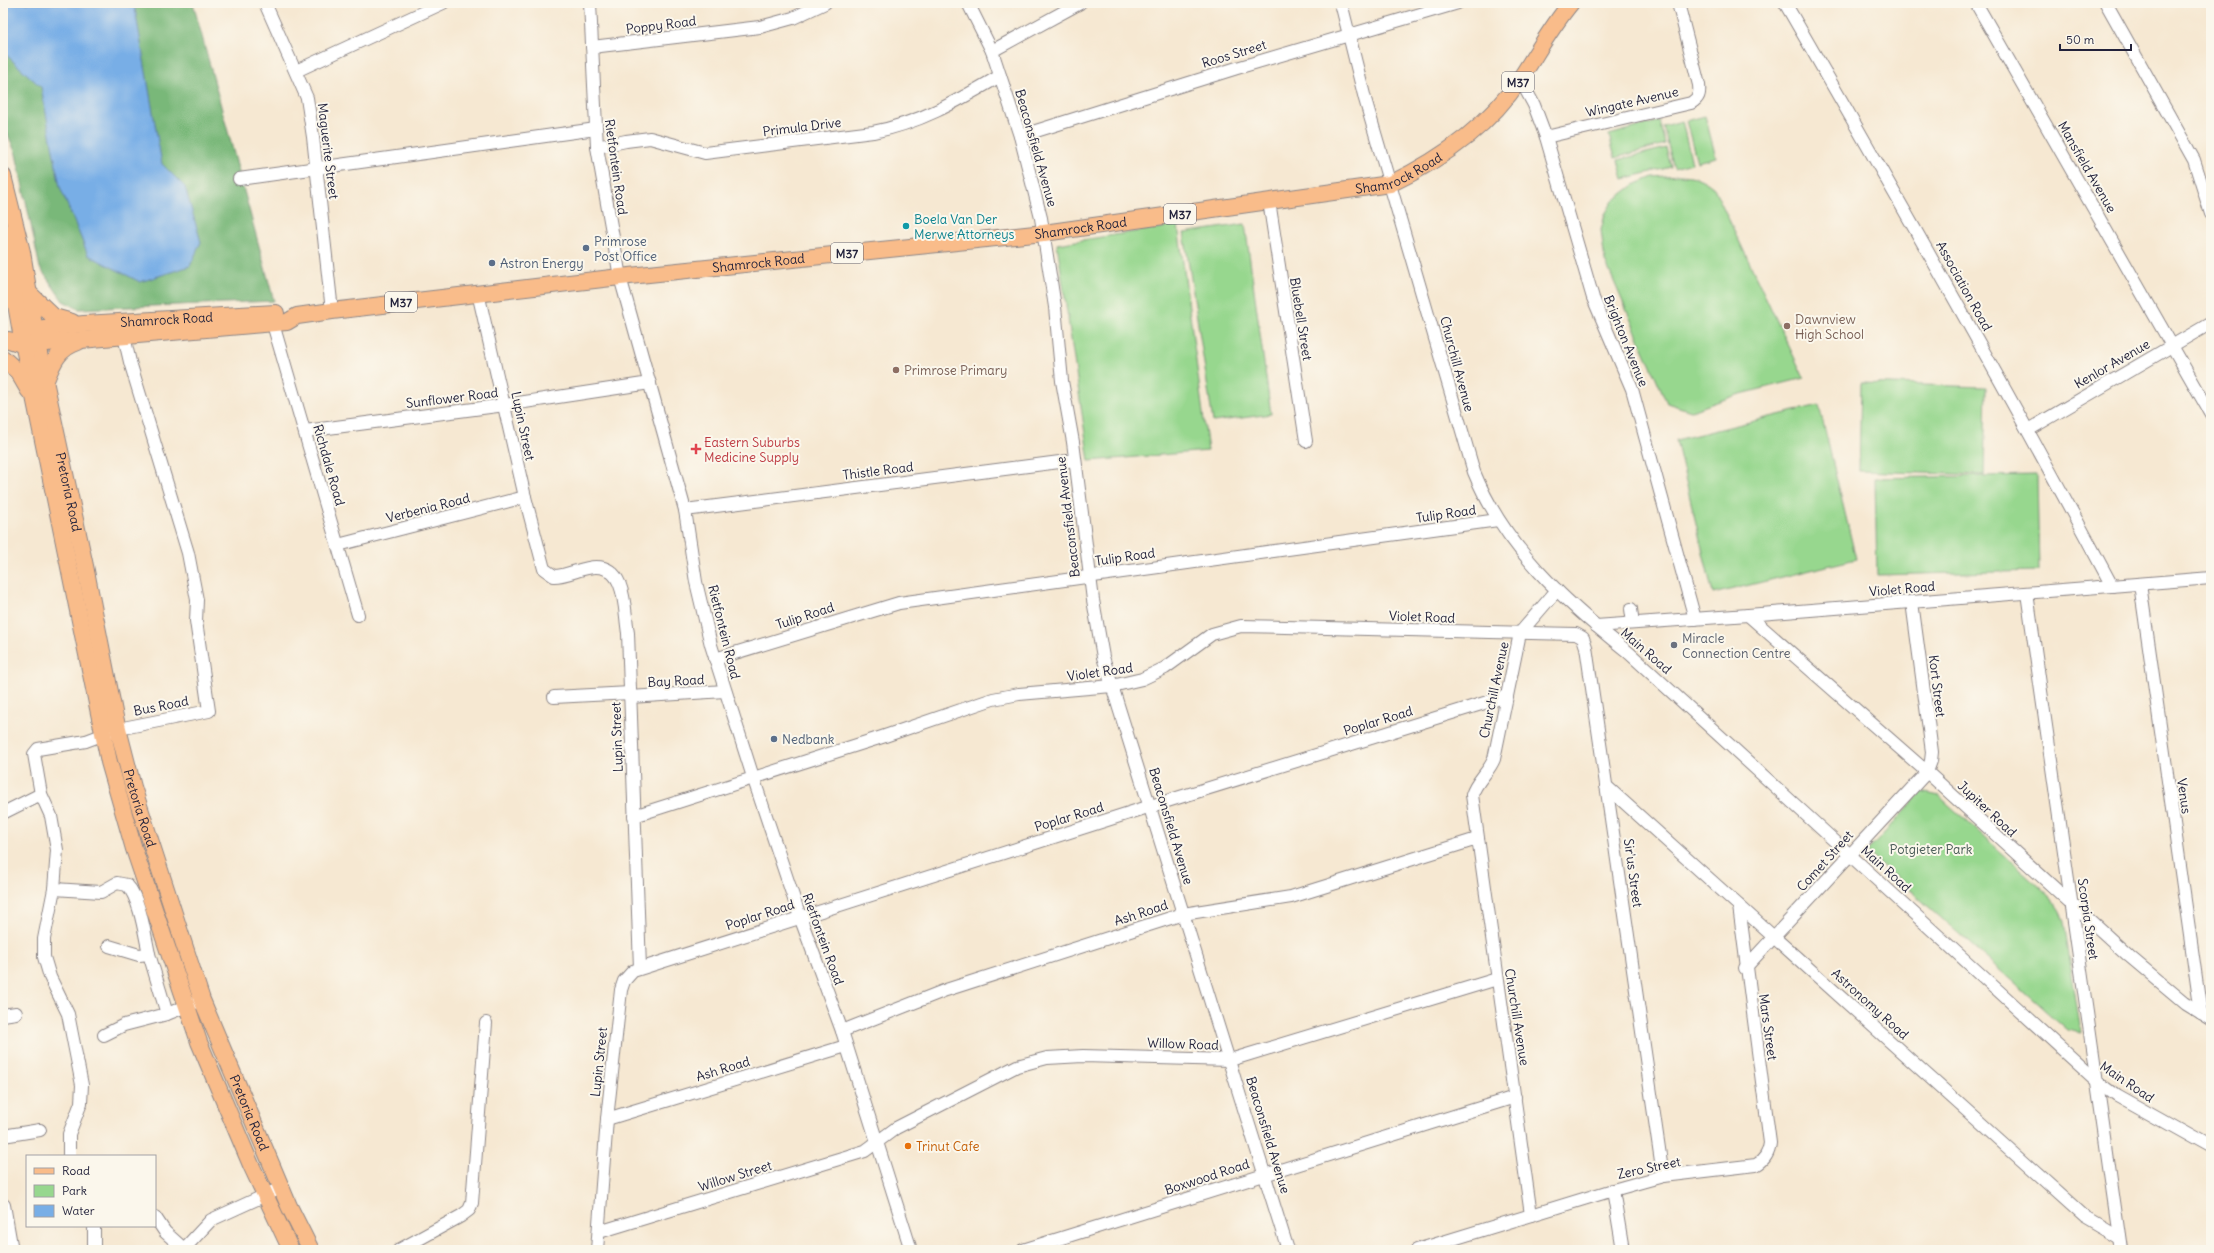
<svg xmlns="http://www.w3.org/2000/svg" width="2214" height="1253" viewBox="0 0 2214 1253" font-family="Delius,sans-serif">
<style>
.green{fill:#97d78e;stroke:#5c7c64}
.forest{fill:#79b879;stroke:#4e6d5a}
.water{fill:#78aee6;stroke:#4d6890}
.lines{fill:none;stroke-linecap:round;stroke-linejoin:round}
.minor-casing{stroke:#8c8586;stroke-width:14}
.major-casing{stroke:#8c8586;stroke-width:18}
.minor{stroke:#fff;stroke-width:12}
.major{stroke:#f9bc8a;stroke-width:16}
.culture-dot{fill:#0f9aa8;stroke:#fbf7ec;stroke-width:1.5}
.service-dot{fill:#5c6f8a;stroke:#fbf7ec;stroke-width:1.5}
.education-dot{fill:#8d6e63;stroke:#fbf7ec;stroke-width:1.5}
.health-dot{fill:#e0444e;stroke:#fbf7ec;stroke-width:1.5}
.worship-dot{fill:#6b7280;stroke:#fbf7ec;stroke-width:1.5}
.food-dot{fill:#e8710a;stroke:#fbf7ec;stroke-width:1.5}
.labels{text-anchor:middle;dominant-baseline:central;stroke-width:4;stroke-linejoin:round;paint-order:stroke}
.shield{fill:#fbf7ec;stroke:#636270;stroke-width:1}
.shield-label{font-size:12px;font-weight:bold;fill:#22223b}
.street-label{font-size:13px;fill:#22223b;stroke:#fbf7ec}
.culture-label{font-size:13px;fill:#0d838f;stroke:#fbf7ec;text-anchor:start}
.service-label{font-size:13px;fill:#4e5e75;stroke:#fbf7ec;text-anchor:start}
.education-label{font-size:13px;fill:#785e54;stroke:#fbf7ec;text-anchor:start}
.health-label{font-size:13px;fill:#be3a42;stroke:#fbf7ec;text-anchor:start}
.worship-label{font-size:13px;fill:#5b616d;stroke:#fbf7ec;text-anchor:start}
.park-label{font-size:13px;fill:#455854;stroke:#fbf7ec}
.food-label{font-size:13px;fill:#c56008;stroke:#fbf7ec;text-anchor:start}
</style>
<rect width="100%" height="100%" fill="#fbf7ec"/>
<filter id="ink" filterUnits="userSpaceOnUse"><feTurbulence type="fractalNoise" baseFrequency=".025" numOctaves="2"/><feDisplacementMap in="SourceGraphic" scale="8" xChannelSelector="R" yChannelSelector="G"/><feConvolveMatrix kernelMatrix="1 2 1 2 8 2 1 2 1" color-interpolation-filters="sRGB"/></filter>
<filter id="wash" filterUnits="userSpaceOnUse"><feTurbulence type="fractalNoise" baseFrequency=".012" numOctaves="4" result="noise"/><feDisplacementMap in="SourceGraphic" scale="16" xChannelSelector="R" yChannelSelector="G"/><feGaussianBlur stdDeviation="0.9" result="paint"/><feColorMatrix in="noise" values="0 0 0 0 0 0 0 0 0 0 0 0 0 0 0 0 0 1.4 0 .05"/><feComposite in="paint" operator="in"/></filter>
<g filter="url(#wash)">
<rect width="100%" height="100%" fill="#f6e8d2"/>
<g class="green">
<path d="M1705,116l11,41 -19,5 -11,-41z"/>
<path d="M1659,121l6,23 -50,14 -6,-23z"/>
<path d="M1682,121l10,42 -18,5 -11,-42z"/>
<path d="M1666,148l5,19 -48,12 -5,-19z"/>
<path d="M1678,175c15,0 24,3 36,13l90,190 -67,17 -46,16 -24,-8 -62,-142 -4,-31 4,-16 8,-13 21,-16 19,-8z"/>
<path d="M1245,224l26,190 -58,8 -29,-189z"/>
<path d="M1178,225l30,226 -119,10 -32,-217z"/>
<path d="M1861,383l125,4 -2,88 -125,-4z"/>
<path d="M1819,405l37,154 -143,35 -37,-154z"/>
<path d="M2037,475l2,96 -162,4 -2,-97z"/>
<path d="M1922,792l17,4 113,102 8,12 4,12 17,111 -14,-3 -200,-178z"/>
</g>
<path class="forest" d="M3,3h190l81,298 -195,8 -16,-8 -23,-33 -24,-114 -13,-31z"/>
<path class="water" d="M3,3h131l28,161 23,23 16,55 -11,24 -50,16 -52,-27 -28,-68 -19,-100 -38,-35z"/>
</g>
<g filter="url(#ink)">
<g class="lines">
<g class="minor-casing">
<g id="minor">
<path d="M265,3l42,95 6,39 19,174"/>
<path d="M590,3l7,144 23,130 65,233 11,72 15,63 42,132 47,140 42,114 69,219"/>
<path d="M968,3l24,48 28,85 21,82 14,89 7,74 11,61 20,158 10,57 185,593"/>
<path d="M1341,3l24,96 109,373c31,76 91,130 154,180l469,429 19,14 95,53"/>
<path d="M1785,3c112,193 222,386 327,583"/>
<path d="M1976,3l235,411"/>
<path d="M2106,3l88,157 17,54"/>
<path d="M592,47l168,-20 33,-9 32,-15"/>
<path d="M992,51l88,-48"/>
<path d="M296,71l147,-68"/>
<path d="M1520,79l14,26 12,32 47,161 39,91 63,230"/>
<path d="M1020,136l217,-68 221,-65"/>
<path d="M1546,137l145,-34c8,-5 9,-9 8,-18l-21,-82"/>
<path d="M597,147l29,-6 24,-3 55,15 168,-21c48,-9 86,-32 127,-56"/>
<path d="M239,179l357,-50"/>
<path d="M1269,201l37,240"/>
<path d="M478,293l47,204 19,72 10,7c14,0 28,-9 42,-9 31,0 28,44 32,66l12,335"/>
<path d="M273,324l85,291"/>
<path d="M2028,430l183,-107"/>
<path d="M305,431l200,-26 145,-22"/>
<path d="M685,510l390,-50"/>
<path d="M338,545l187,-48"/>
<path d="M2140,584l61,429"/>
<path d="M2027,593l94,657"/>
<path d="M1631,609l2,14"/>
<path d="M1748,615l179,157 202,184 56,47 26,16"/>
<path d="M1596,626l152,-11 463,-37"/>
<path d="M715,659l184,-56 599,-83"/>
<path d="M554,697l76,-4"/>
<path d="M630,697l95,-6"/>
<path d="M1606,786l479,431 34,20"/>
<path d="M3,813l38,-19"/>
<path d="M634,816l248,-79 111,-38 26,-5 93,-8 30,-7 23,-11 47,-34 29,-8 335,8 7,4 3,9 77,529"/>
<path d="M54,889l47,3 16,-9 10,2c13,13 18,51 22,69"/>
<path d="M109,946l30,9 10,-1 18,60"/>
<path d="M1745,968l182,-196 4,-11 1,-9 -20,-150"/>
<path d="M3,1015l13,-2"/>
<path d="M842,1031l104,-41 237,-76 108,-17 186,-58"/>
<path d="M104,1035l20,-10 43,-11 35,-14"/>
<path d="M607,1119l239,-73"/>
<path d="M3,1136l37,-6"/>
<path d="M69,1156v-22l12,-31 1,-18 -14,-71 -18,-37 -6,-20v-18l10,-50 3,-39 -6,-34 -10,-22 -7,-40 4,-5 48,-8 32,-12 91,-18 -13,-90 1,-21 -9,-47 -58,-191 -8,-34"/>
<path d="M1613,1190l10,60"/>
<path d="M4,1205l8,45"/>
<path d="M1531,1215l-59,-420c4,-14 17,-23 22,-36l26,-126 37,-43"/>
<path d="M155,1217l10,15 20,18"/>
<path d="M94,1226v24"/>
<path d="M599,1232l266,-81 31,-23 121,-62 30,-8 36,-2 147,4 267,-81"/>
<path d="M184,1249l27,-29 70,-32"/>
<path d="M399,1250l62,-34 8,-6 3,-7 14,-180"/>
<path d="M597,1250l10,-131 14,-129 3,-9 9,-10 518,-165 356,-110"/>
<path d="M1023,1250l492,-153"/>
<path d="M1417,1250l196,-60 50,-14 93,-11c9,-5 13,-12 14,-22l-31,-237"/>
</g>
</g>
<g class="major-casing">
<g id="major">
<path id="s1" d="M3,176l19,76 15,92 48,222 30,151 18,70 69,213 87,206 22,44"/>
<path d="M3,232l19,106 87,424 25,87 65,193 52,123 40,85"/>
<path d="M30,294l24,23 18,5"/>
<path id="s2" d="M25,330l59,-6 192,-11"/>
<path id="s3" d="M9,340l15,5 263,-23 10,-6 35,-5 288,-34 424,-44 346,-49c50,-24 99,-58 130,-105 17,-26 31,-52 51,-76"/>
<path d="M3,358l15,14 11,19"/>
<path d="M46,380c7,-18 13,-32 32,-38"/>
</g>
</g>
<use href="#minor" class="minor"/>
<use href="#major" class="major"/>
</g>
</g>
<circle class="culture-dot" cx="906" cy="226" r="4"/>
<g class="service-dot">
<circle cx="586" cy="248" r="4"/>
<circle cx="492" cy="263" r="4"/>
<circle cx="774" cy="739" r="4"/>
</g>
<g class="education-dot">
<circle cx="1787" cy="326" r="4"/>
<circle cx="896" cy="370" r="4"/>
</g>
<path class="health-dot" d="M694 443h4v4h4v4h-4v4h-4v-4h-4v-4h4z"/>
<circle class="worship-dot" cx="1674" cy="645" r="4"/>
<circle class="food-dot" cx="908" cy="1146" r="4"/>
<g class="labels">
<g class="shield">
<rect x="1502" y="72" width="32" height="20" rx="3"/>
<rect x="1164" y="204" width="32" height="20" rx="3"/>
<rect x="831" y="243" width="32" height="20" rx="3"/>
<rect x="385" y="292" width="32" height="20" rx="3"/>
</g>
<g class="shield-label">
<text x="1518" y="82">M37</text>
<text x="1180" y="214">M37</text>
<text x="847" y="253">M37</text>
<text x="401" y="302">M37</text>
</g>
<g class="street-label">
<text transform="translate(661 25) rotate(-7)">Poppy Road</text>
<text transform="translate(1234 54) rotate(-17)">Roos Street</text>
<text transform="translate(1632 102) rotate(-13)">Wingate Avenue</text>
<text transform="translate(802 127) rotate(-7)">Primula Drive</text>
<text transform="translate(1036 148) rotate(74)">Beaconsfield Avenue</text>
<text transform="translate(328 151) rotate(83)">Maguerite Street</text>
<text transform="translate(616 167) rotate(82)">Rietfontein Road</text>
<text transform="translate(2087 167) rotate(60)">Mansfield Avenue</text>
<text stroke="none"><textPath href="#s3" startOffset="1404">Shamrock Road</textPath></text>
<text stroke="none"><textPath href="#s3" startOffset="1080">Shamrock Road</textPath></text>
<text stroke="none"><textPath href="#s3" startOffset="756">Shamrock Road</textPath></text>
<text transform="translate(1964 286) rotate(61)">Association Road</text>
<text stroke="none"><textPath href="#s2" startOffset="142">Shamrock Road</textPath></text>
<text transform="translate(1301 319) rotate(81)">Bluebell Street</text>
<text transform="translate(1626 341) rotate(68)">Brighton Avenue</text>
<text transform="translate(1457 364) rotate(75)">Churchill Avenue</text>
<text transform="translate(2112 364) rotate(-30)">Kenlor Avenue</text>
<text transform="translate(452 398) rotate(-7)">Sunflower Road</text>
<text transform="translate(523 426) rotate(78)">Lupin Street</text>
<text transform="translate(329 465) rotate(74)">Richdale Road</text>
<text transform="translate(878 471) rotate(-7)">Thistle Road</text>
<text stroke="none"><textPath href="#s1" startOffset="323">Pretoria Road</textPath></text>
<text transform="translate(428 508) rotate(-14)">Verbenia Road</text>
<text transform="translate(1446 514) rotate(-8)">Tulip Road</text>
<text transform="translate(1068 517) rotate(-97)">Beaconsfield Avenue</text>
<text transform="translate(1125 557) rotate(-8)">Tulip Road</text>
<text transform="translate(1902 589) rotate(-5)">Violet Road</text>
<text transform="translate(805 616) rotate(-18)">Tulip Road</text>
<text transform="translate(1422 617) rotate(2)">Violet Road</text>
<text transform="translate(724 632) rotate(76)">Rietfontein Road</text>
<text transform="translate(1646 651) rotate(41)">Main Road</text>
<text transform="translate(1100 672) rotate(-8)">Violet Road</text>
<text transform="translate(676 681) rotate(-3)">Bay Road</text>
<text transform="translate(1937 686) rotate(83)">Kort Street</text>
<text transform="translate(1494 690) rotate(-78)">Churchill Avenue</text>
<text transform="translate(161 706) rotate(-11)">Bus Road</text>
<text transform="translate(1378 721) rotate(-17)">Poplar Road</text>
<text transform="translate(617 737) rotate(-92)">Lupin Street</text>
<text transform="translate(2184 796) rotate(82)">Venus</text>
<text stroke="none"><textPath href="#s1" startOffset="647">Pretoria Road</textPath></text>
<text transform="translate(1987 809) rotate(43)">Jupiter Road</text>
<text transform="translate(1069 817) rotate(-17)">Poplar Road</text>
<text transform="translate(1171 826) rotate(73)">Beaconsfield Avenue</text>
<text transform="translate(1825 861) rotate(-48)">Comet Street</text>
<text transform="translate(1886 869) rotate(42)">Main Road</text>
<text transform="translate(1633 873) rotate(82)">Sir'us Street</text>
<text transform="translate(1141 913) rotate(-18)">Ash Road</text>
<text transform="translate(760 915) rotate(-18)">Poplar Road</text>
<text transform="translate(2088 919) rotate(82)">Scorpia Street</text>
<text transform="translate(823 939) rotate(70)">Rietfontein Road</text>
<text transform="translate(1870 1004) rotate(42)">Astronomy Road</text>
<text transform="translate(1517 1017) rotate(81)">Churchill Avenue</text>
<text transform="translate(1768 1027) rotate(82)">Mars Street</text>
<text transform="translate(1183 1044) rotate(2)">Willow Road</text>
<text transform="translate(599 1062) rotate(-84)">Lupin Street</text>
<text transform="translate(723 1069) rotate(-17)">Ash Road</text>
<text transform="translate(2127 1082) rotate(34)">Main Road</text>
<text stroke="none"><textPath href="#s1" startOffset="971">Pretoria Road</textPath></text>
<text transform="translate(1268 1135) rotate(73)">Beaconsfield Avenue</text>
<text transform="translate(1649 1168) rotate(-12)">Zero Street</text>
<text transform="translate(735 1176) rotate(-17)">Willow Street</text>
<text transform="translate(1207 1177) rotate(-18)">Boxwood Road</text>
</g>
<g class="culture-label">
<text x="914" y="219">Boela Van Der<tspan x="914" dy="15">Merwe Attorneys</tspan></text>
</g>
<g class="service-label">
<text x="594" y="241">Primrose<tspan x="594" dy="15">Post Office</tspan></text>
<text x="500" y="263">Astron Energy</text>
<text x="782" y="739">Nedbank</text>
</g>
<g class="education-label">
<text x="1795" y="319">Dawnview<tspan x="1795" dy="15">High School</tspan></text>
<text x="904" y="370">Primrose Primary</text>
</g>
<g class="health-label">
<text x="704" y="442">Eastern Suburbs<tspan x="704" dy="15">Medicine Supply</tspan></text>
</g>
<g class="worship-label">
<text x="1682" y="638">Miracle<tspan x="1682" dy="15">Connection Centre</tspan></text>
</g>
<g class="park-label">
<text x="1931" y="849">Potgieter Park</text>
</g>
<g class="food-label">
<text x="916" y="1146">Trinut Cafe</text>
</g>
</g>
<rect width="2214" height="1253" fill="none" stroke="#fbf7ec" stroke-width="16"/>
<rect x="26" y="1155" width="130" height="72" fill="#fbf7ec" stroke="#a4a2a5"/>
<rect x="34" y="1168" width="20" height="6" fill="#f9bc8a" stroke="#a4a2a5"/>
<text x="62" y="1175" font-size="12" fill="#22223b">Road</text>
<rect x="34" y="1185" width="20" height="12" fill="#97d78e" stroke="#a4a2a5"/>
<text x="62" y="1195" font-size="12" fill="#22223b">Park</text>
<rect x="34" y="1205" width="20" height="12" fill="#78aee6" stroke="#a4a2a5"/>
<text x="62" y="1215" font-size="12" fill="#22223b">Water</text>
<path d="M2060 44v6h71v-6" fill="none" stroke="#22223b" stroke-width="2"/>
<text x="2066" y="44" font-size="12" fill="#22223b" stroke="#fbf7ec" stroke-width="3" paint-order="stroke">50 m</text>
</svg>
